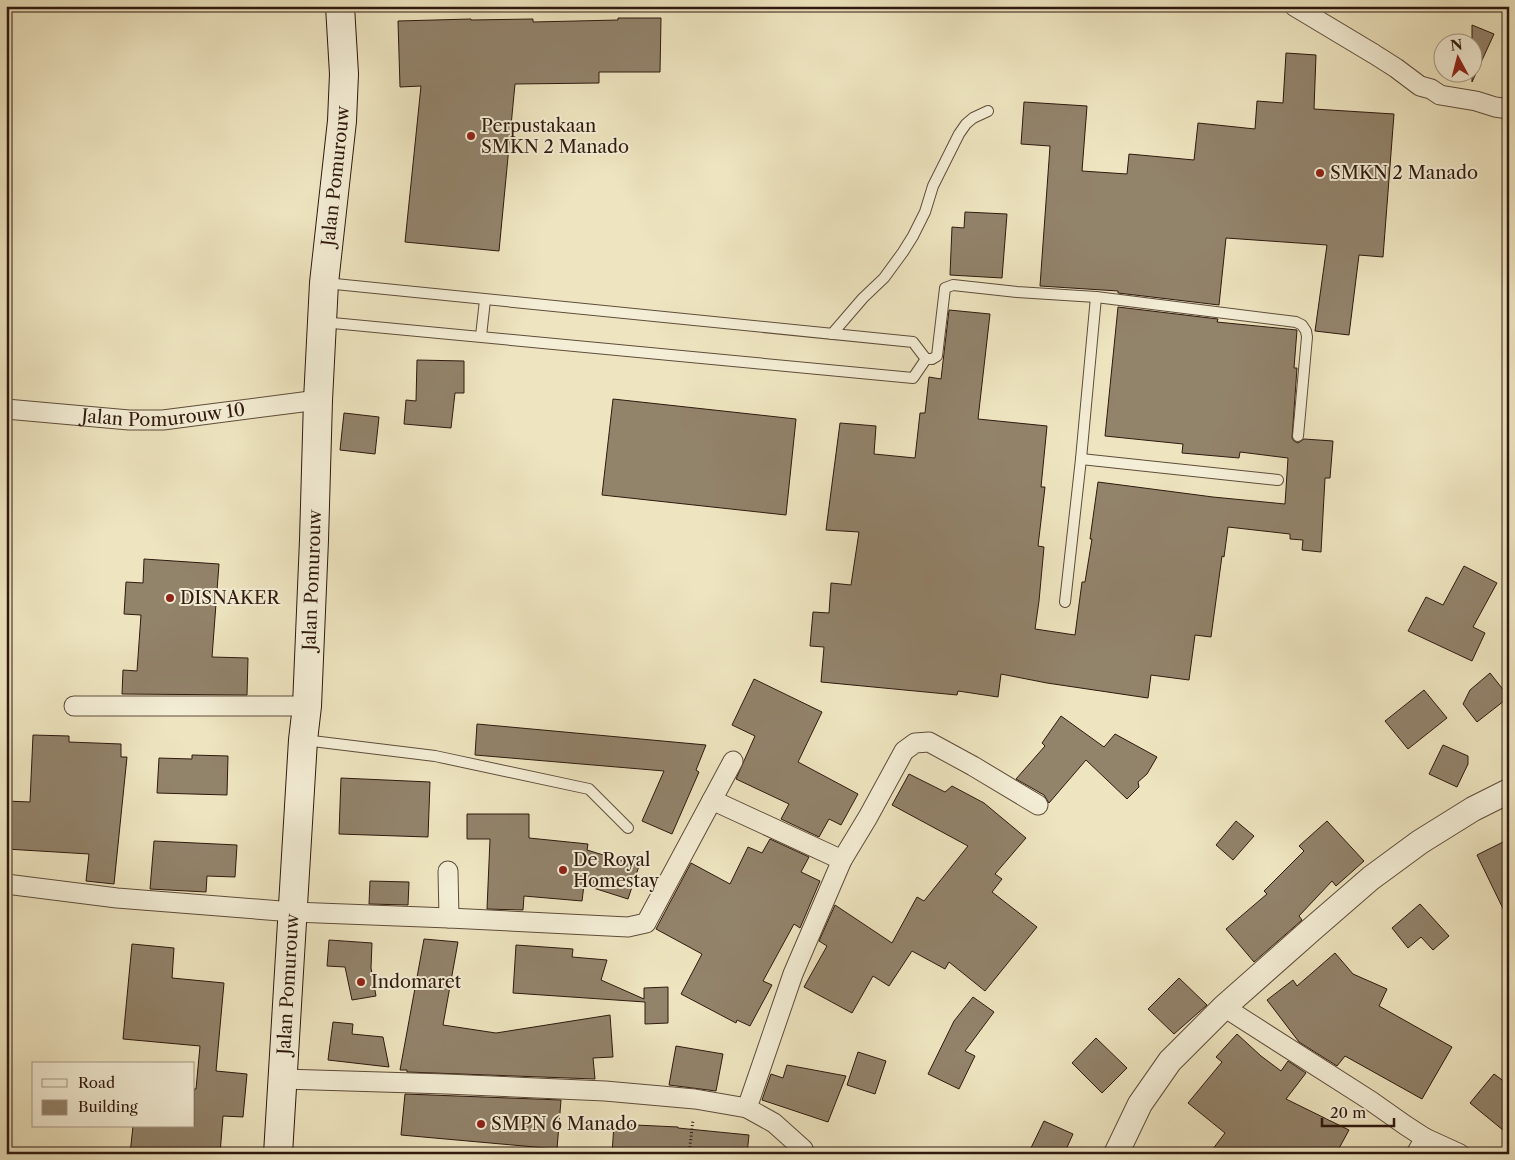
<svg xmlns="http://www.w3.org/2000/svg" width="1515" height="1160" viewBox="0 0 1515 1160" font-family="'Libre Caslon Text',serif">
<style>
.building{fill:#92836b;stroke:#2e190e}
.lines{fill:none;stroke-linecap:round;stroke-linejoin:round}
.service-casing{stroke:#5e4c3a;stroke-width:12}
.minor-casing{stroke:#5e4c3a;stroke-width:21}
.tertiary-casing{stroke:#5e4c3a;stroke-width:26}
.secondary-casing{stroke:#2e190e;stroke-width:30}
.path{stroke:#2e190e;stroke-width:3;stroke-dasharray:1 2.5;stroke-linecap:butt}
.service{stroke:#f4eed6;stroke-width:10}
.minor{stroke:#f4eed6;stroke-width:19}
.tertiary{stroke:#f4eed6;stroke-width:24}
.secondary{stroke:#f4eed6;stroke-width:28}
.poi-dot{fill:#8f2418;stroke:#f4eed6;stroke-width:2}
.labels{text-anchor:middle;dominant-baseline:central;stroke-width:4;stroke-linejoin:round;paint-order:stroke}
.poi-label{font-size:18px;fill:#2e190e;stroke:#f4eed6;text-anchor:start}
.street-label{font-size:18px;fill:#2e190e;stroke:#f4eed6}
</style>
<rect width="100%" height="100%" fill="#eee5c0"/>
<filter id="stains"><feTurbulence type="fractalNoise" baseFrequency=".004" numOctaves="4"/><feColorMatrix values="0 0 0 0 .2 0 0 0 0 .09 0 0 0 0 .02 0 0 0 .5 -.17"/></filter>
<radialGradient id="worn" r=".72"><stop offset=".6" stop-color="#630" stop-opacity="0"/><stop offset="1" stop-color="#630" stop-opacity=".3"/></radialGradient>
<g class="building">
<path d="M618,18h43l-1,54h-61v11l-84,1 -16,167 -94,-9 16,-156 -21,1 -2,-66 73,-2v1l62,-1v3l85,-2z"/>
<path d="M1472,25l22,9 -22,48z"/>
<path d="M1286,53l30,2 -2,54 80,5 -11,143 -24,-2 -10,80 -34,-4 12,-86 -101,-7 -7,67 -101,-12v-2l-78,-5 10,-140 -29,-2 3,-42 63,4 -5,65 45,3 2,-20 65,6 4,-37 57,6 2,-28 26,2z"/>
<path d="M965,212l42,2 -5,64 -52,-3 2,-48 12,1z"/>
<path d="M1118,307l100,12 -1,3 80,8 -3,38h3l-5,70 2,3 4,2 6,-4 29,2 -3,37h-5l-4,74 -19,-2 1,-10 -13,-1v-5l-62,-7 -4,30 -2,-1 -11,81 -16,-2 -6,45 -38,-5 -3,23 -101,-15 -46,-9 -3,23 -40,-6 -1,4 -136,-13 3,-35 -14,-1 3,-34 16,1 2,-30 20,2 8,-53 -33,-2 14,-107 36,3 -2,28 41,4 5,-45h5l4,-36 12,2 8,-69 41,4 -12,105 69,7 -6,61h4l-7,59 6,1 -5,54 -4,28 40,6 7,-53h3l7,-43h-2l8,-57 115,15 72,7 3,-46 -48,-6 -1,6 -57,-5 1,-9 -78,-8z"/>
<path d="M417,360l47,1v32h-9l-4,35 -47,-4 2,-24 10,1z"/>
<path d="M613,399l183,20 -10,96 -184,-20z"/>
<path d="M344,413l35,4 -4,37 -35,-4z"/>
<path d="M144,559l75,5 -7,93 36,1 -1,37 -125,-1 1,-24 14,1 4,-56 -17,-1 2,-32 17,1z"/>
<path d="M1464,566l33,17 -24,44 12,6 -13,28 -64,-30 18,-34 17,8z"/>
<path d="M1490,673l19,24 -32,25 -14,-18 7,-14z"/>
<path d="M754,679l68,33 -24,50 60,32 -17,31 -12,-6 -10,18 -38,-18 8,-15 -53,-25 19,-43 -23,-11z"/>
<path d="M1424,690l23,28 -39,31 -23,-28z"/>
<path d="M1061,716l43,31 11,-13 42,23 -10,17 -9,8 1,5 -12,12 -41,-39 -37,43 -5,-8 -28,-16 29,-33 -3,-3z"/>
<path d="M477,724l229,21 -10,25 3,2 -27,62 -30,-13 22,-50 -189,-16z"/>
<path d="M33,735l36,1v6l52,2v13h6l-13,127 -28,-3 3,-27 -83,-5v-48l24,1z"/>
<path d="M1443,745l25,11v8l-11,23 -28,-13z"/>
<path d="M192,755l36,1 -1,39 -70,-2 2,-35 33,1z"/>
<path d="M909,774l36,18 7,-6 32,17 42,35 -31,36 7,5 -10,13 45,35 -52,64 -36,-29 -4,7 -33,-18 -23,35 -16,-10 -21,37 -48,-26 23,-41 -8,-5 16,-36 57,38 25,-46 7,4 44,-55 -76,-41z"/>
<path d="M341,778l89,4 -2,55 -89,-3z"/>
<path d="M467,814h62v24l59,6 -1,6 52,16 -11,33 -44,-14 -2,16 -58,-5 -1,14 -36,-1 3,-70h-23z"/>
<path d="M1236,821l18,15 -21,24 -17,-15z"/>
<path d="M1327,821l37,40 -28,25 -4,-5 -33,35 3,4 -48,42 -28,-33 41,-35 -3,-3 40,-40 -5,-5z"/>
<path d="M770,839l39,18 -8,15 19,9 -20,47 -6,-4 -31,57 9,4 -22,41 -13,-6 -1,3 -55,-29 21,-40 -46,-25 35,-66 39,21 18,-37 14,6z"/>
<path d="M1509,839v82l-32,-66z"/>
<path d="M154,841l83,4 -2,32 -28,-1 -1,16 -56,-3z"/>
<path d="M370,881l39,1 -1,23 -39,-1z"/>
<path d="M1420,904l29,32 -16,14 -12,-13 -13,11 -16,-20z"/>
<path d="M424,939l34,3 -15,83 53,8 114,-18 3,42 -20,1 2,21 -188,-7v-2h-7z"/>
<path d="M329,940l43,3 -1,25 5,28 -24,4 -7,-33 -18,-1z"/>
<path d="M132,944l42,4 -2,30 52,5 -8,88 31,3 -4,43 -20,-1 -3,38h-90l3,-28h61v-37h2l4,-43 -77,-7z"/>
<path d="M516,945l57,4 -1,8 35,3 -6,20 43,19v-11l24,-1v36l-23,1v-22l-132,-9z"/>
<path d="M1335,953l18,21 34,15 -8,17 73,41 -30,52 -77,-43 -8,10 -38,-24 -32,-42 26,-20 4,6z"/>
<path d="M1179,978l28,27 -33,29 -26,-25z"/>
<path d="M973,997l21,15 -29,39 10,5 -16,33 -31,-15 26,-53z"/>
<path d="M333,1022l20,2 -1,10 31,3 6,30 -61,-7z"/>
<path d="M1237,1034l24,22 20,15 7,-10 18,12 -20,26 63,31 -13,24h-127l16,-21 -37,-30 34,-41 -6,-5z"/>
<path d="M1096,1038l31,30 -25,25 -30,-30z"/>
<path d="M676,1046l47,8 -7,37 -47,-6z"/>
<path d="M858,1052l28,9 -11,33 -28,-9z"/>
<path d="M787,1065l59,11 -18,46 -66,-22 9,-26 12,4z"/>
<path d="M1494,1074l15,11v50l-39,-32z"/>
<path d="M405,1094l156,6 -4,49 -156,-14z"/>
<path d="M1044,1121l29,13 -9,20h-36z"/>
<path d="M614,1124l64,3v1l71,7 -2,19h-135z"/>
</g>
<g class="lines">
<g class="service-casing">
<g id="service">
<path d="M325,283l588,59 13,17"/>
<path d="M322,322l591,56 13,-19"/>
<path d="M832,334l31,-36 21,-20 19,-26 10,-16 12,-24 8,-26 26,-52 7,-10 7,-6 15,-7"/>
<path d="M481,336l4,-36"/>
<path d="M926,359h6l5,-3 8,-68 8,-3 64,7 79,5 200,25 6,3 4,6 1,6 -9,99"/>
<path d="M1081,459l197,21"/>
<path d="M1065,602l16,-143 15,-162"/>
<path d="M304,740l131,16 154,33 39,39"/>
</g>
</g>
<g class="minor-casing">
<g id="minor">
<path d="M1294,6l80,48 22,14 24,18 11,3 9,6 36,6 19,6 14,2"/>
<path id="s1" d="M6,409l123,11h34l155,-20"/>
<path d="M74,706h233"/>
<path d="M712,800l130,60"/>
<path d="M448,871l1,47"/>
<path d="M6,884l111,14 176,14 156,6 179,9 18,-4 87,-162"/>
<path d="M1224,1007l147,94 34,24 20,13 -9,16"/>
<path d="M283,1079l163,5 159,7 90,8 52,9 27,15 29,26 2,5"/>
<path d="M747,1108l46,-134 49,-114 26,-43 36,-66 11,-8 14,-1 44,24 65,39"/>
<path d="M1425,1138l35,16"/>
</g>
</g>
<g class="tertiary-casing">
<path id="tertiary" d="M1116,1154l24,-50 30,-43 54,-54 87,-77 60,-52 49,-36 53,-33 36,-18"/>
</g>
<g class="secondary-casing">
<g id="secondary">
<path id="s2" d="M278,1154l25,-414 4,-34 7,-166 4,-140 6,-117 18,-162 2,-47 -4,-68"/>
</g>
</g>
<path class="path" d="M689,1154l4,-34"/>
<use href="#service" class="service"/>
<use href="#minor" class="minor"/>
<use href="#tertiary" class="tertiary"/>
<use href="#secondary" class="secondary"/>
</g>
<g class="poi-dot">
<circle cx="471" cy="136" r="5"/>
<circle cx="1320" cy="173" r="5"/>
<circle cx="170" cy="598" r="5"/>
<circle cx="563" cy="870" r="5"/>
<circle cx="361" cy="982" r="5"/>
<circle cx="481" cy="1124" r="5"/>
</g>
<g class="labels">
<g class="poi-label">
<text x="481" y="126">Perpustakaan<tspan x="481" dy="21">SMKN 2 Manado</tspan></text>
<text x="1330" y="173">SMKN 2 Manado</text>
<text x="180" y="598">DISNAKER</text>
<text x="573" y="860">De Royal<tspan x="573" dy="21">Homestay</tspan></text>
<text x="371" y="982">Indomaret</text>
<text x="491" y="1124">SMPN 6 Manado</text>
</g>
<g class="street-label">
<text stroke="none"><textPath href="#s2" startOffset="980">Jalan Pomurouw</textPath></text>
<text stroke="none"><textPath href="#s1" startOffset="158">Jalan Pomurouw 10</textPath></text>
<text stroke="none"><textPath href="#s2" startOffset="575">Jalan Pomurouw</textPath></text>
<text stroke="none"><textPath href="#s2" startOffset="170">Jalan Pomurouw</textPath></text>
</g>
</g>
<rect width="1515" height="1160" fill="none" stroke="#eee5c0" stroke-width="25"/>
<rect x="8" y="8" width="1500" height="1145" fill="none" stroke="#2e190e" stroke-width="2.5"/>
<rect x="12" y="12" width="1490" height="1135" fill="none" stroke="#2e190e"/>
<rect x="32" y="1062" width="162" height="65" fill="#f4eed6" stroke="#a59986"/>
<rect x="42" y="1079" width="25" height="8" fill="#f4eed6" stroke="#a59986"/>
<text x="78" y="1088" font-size="15" fill="#2e190e">Road</text>
<rect x="42" y="1100" width="25" height="15" fill="#92836b" stroke="#a59986"/>
<text x="78" y="1112" font-size="15" fill="#2e190e">Building</text>
<g transform="translate(1458 58) rotate(353)"><circle r="24" fill="#f4eed6" stroke="#a59986"/>
<path d="M0-4L9 19L0 12L-9 19Z" fill="#8f2418"/>
<text y="-8" font-size="14" font-weight="bold" text-anchor="middle" fill="#2e190e">N</text>
</g>
<path d="M1322 1118v8h72v-8" fill="none" stroke="#2e190e" stroke-width="2.5"/>
<text x="1330" y="1118" font-size="15" fill="#2e190e" stroke="#f4eed6" stroke-width="4" paint-order="stroke">20 m</text>
<rect width="100%" height="100%" filter="url(#stains)"/>
<rect width="100%" height="100%" fill="url(#worn)"/>
</svg>
